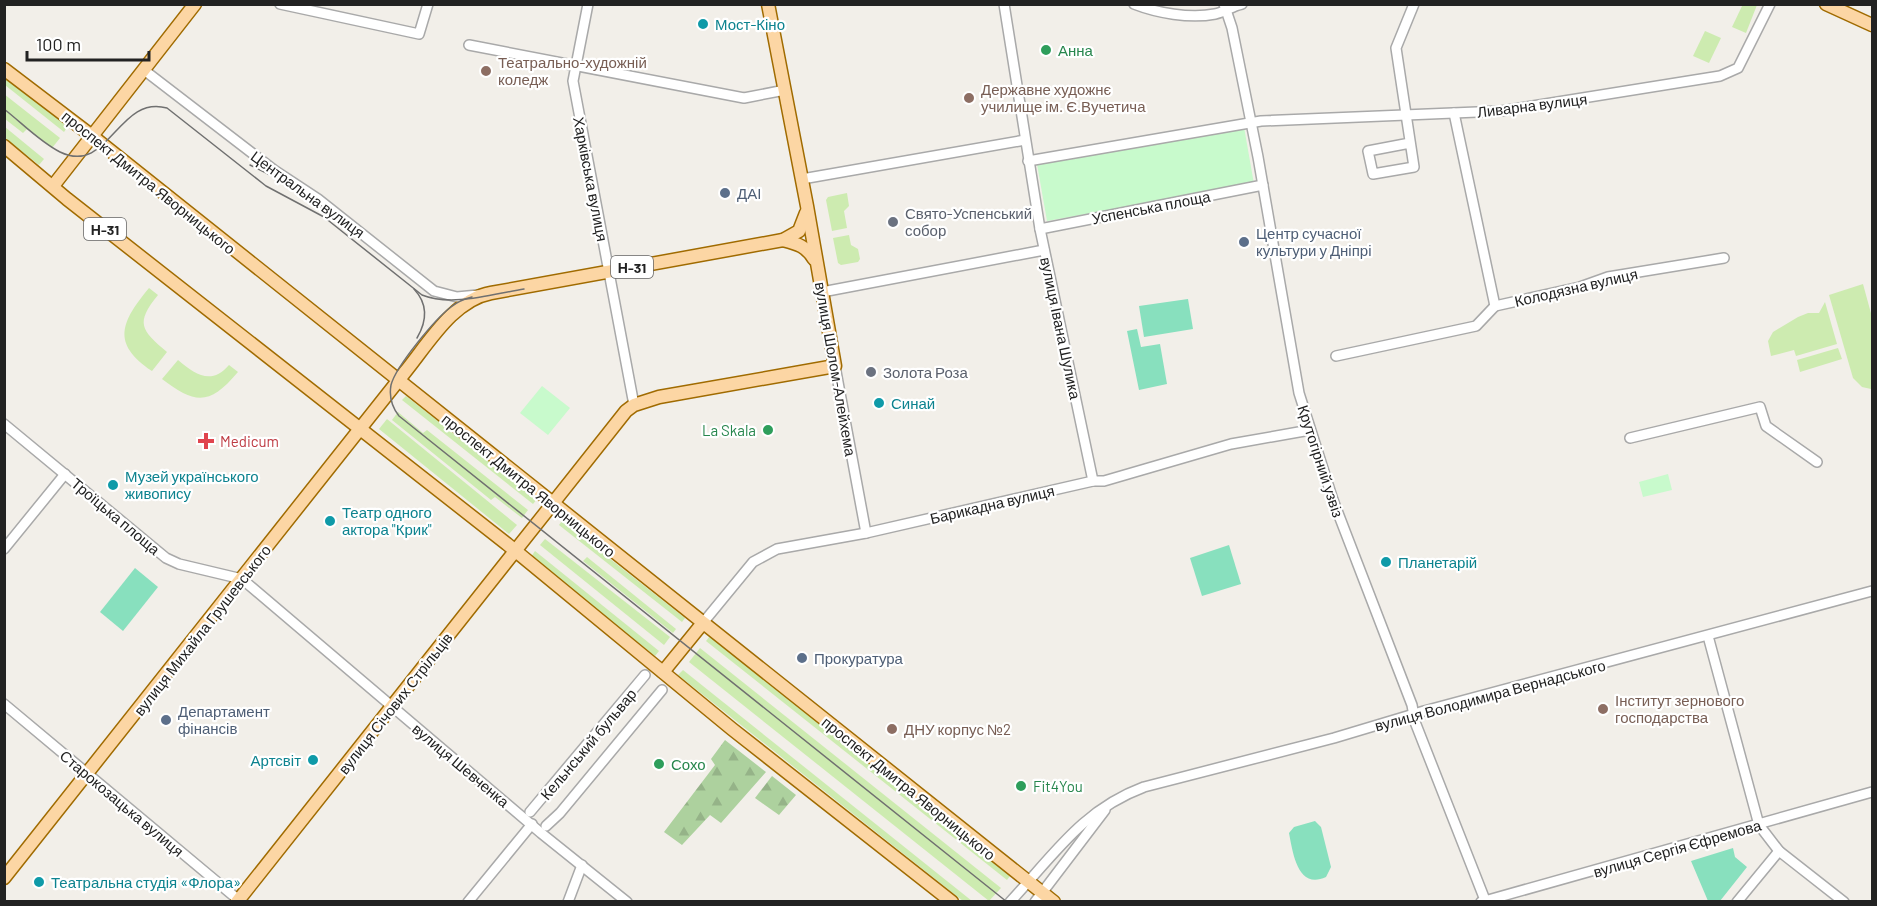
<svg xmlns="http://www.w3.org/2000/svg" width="1877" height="906" viewBox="0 0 1877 906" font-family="Barlow,sans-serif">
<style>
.grass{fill:#cdebb0}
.forest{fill:url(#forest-firs)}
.park{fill:#c8facc}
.pitch{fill:#88e0be}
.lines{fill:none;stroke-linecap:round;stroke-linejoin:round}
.minor-casing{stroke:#a9a9a9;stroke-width:12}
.major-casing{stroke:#a06b00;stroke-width:15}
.minor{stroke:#fff;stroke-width:9}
.major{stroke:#fcd6a4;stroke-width:12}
.tram{stroke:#707070;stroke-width:1.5}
.culture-dot{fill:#0f9aa8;stroke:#fff;stroke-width:2}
.leisure-dot{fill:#2e9e5b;stroke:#fff;stroke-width:2}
.education-dot{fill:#8d6e63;stroke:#fff;stroke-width:2}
.service-dot{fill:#5c6f8a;stroke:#fff;stroke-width:2}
.worship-dot{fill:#6b7280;stroke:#fff;stroke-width:2}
.health-dot{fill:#e0444e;stroke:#fff;stroke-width:2}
.labels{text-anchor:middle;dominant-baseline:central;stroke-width:4.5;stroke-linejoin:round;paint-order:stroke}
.shield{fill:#fff;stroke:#646464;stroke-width:1.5}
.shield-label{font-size:14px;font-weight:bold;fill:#222}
.culture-label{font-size:15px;fill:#0d838f;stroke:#fff;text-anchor:start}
.leisure-label{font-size:15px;fill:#27864d;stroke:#fff;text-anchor:start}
.education-label{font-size:15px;fill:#785e54;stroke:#fff;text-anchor:start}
.street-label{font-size:15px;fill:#222;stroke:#fff}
.service-label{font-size:15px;fill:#4e5e75;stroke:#fff;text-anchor:start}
.worship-label{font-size:15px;fill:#5b616d;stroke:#fff;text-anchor:start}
.health-label{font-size:15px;fill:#be3a42;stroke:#fff;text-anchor:start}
</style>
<defs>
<pattern id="forest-firs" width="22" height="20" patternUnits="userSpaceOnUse" patternTransform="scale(1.5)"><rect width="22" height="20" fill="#add19e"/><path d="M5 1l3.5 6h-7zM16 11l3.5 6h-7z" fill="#95b388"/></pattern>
</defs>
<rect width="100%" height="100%" fill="#f2efe9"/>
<g class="grass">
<path d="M1743,4l14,1 -11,28 -14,-6z"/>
<path d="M1705,31l16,7 -12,25 -16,-7z"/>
<path d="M4,75l64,51 -4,6 -59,-47z"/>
<path d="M4,94l56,44 -8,10 -25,-19 -4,4 -18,-14z"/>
<path d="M5,127l39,32 -5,6 -34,-27z"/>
<path d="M847,193l2,13 -5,5 3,17 -15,3 -6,-31 2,-3z"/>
<path d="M849,235l2,10 7,4 2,10 -2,3 -17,3 -3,-2 -5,-25z"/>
<path d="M1863,284l9,33 -1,72 -9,-2 -9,-9 -24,-83z"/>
<path d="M149,288l9,7c-23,28 -17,35 9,57l-15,19c-42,-28 -30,-50 -3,-83z"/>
<path d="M1825,302l12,42 -41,12 -2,-6 -23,6 -3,-15 5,-9 25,-15 10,-4h11z"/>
<path d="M1838,348l4,11 -42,13 -3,-12z"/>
<path d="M178,360c17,14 33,26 51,5l9,7c-28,33 -42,33 -76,7z"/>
<path d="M406,396l131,103 -4,5 -131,-104z"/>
<path d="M398,412l25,21 4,-3 101,80 -6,8 -27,-21 -4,3 -99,-80z"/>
<path d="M387,419l130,106 -8,9 -130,-105z"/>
<path d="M562,521l123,97 -3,4 -123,-97z"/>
<path d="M545,539l125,98 -6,8 -124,-100z"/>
<path d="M535,551l124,100 -4,5 -124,-99z"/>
<path d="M587,557l89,72 -3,4 -90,-72z"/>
<path d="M710,636l300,240 -3,4 -301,-239z"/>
<path d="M700,648l301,240 -12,13 -300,-239z"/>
<path d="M683,670l289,231h-9l-285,-226z"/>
</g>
<g class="forest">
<path d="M725,740l41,32 -45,51 -11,-8 -28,30 -18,-13 51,-67 -4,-6z"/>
<path d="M772,776l24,19 -17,20 -24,-17z"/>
</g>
<g class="park">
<path d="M1244,127l10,57 -207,37 -10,-57z"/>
<path d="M542,386l28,22 -22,27 -28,-22z"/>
<path d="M1668,474l4,16 -29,7 -4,-15z"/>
</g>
<g class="pitch">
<path d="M1188,299l5,30 -49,8 -5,-31z"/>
<path d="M1137,329l4,18 19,-3 7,40 -28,6 -12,-59z"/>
<path d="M1229,545l12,39 -39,12 -12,-38z"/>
<path d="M135,568l23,19 -35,44 -23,-19z"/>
<path d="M1315,821l6,6 10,40 -5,10c-28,13 -33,-23 -37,-44l5,-6z"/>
<path d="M1733,848l2,9 12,10 -27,34h-12l-17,-40z"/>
</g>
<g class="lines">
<g class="minor-casing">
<g id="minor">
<path d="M280,4l139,30 9,-30"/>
<path d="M588,4l-15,77 61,324"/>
<path d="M1004,4l36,225 53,252"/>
<path d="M1134,4c23,9 56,15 81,10 10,-2 17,-8 27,-10"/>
<path d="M1224,4l8,24 26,129 41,236 34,107 79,205 3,17 70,178"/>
<path d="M469,45l275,53 41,-8"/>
<path d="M144,70l130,100 44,29 116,92 23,6 21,-2"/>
<path d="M1454,113l41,193"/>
<path d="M1410,143l-42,8 5,23 41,-7 -18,-119 18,-44"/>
<path d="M1028,161l233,-40 240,-10 219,-35 18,-8 32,-64"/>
<path d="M802,179l223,-39"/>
<path d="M1040,229l223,-44"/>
<path d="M822,292l222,-42"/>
<path d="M1495,306l85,-19 28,-10 116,-19"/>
<path d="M1336,356l140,-30 19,-20"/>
<path d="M835,366l31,167"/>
<path d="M4,424l162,134 13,6 63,15 299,254 86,69"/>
<path d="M1630,438l130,-31 6,19 51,36"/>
<path d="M4,549l61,-75"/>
<path d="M702,624l51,-62 24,-13 89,-16 227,-52h11l127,-37 79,-14"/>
<path d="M1708,636l51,189 20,26 65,51"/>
<path d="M4,704l237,198"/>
<path d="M530,812l115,-137"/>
<path d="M546,826l14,-13 102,-123"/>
<path d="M468,902l64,-78"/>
<path d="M568,902l14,-37"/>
<path d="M1010,902c43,-46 72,-92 134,-115l190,-49 90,-27 448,-120"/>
<path d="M1035,902l70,-92"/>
<path d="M1481,902l391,-110"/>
<path d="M1737,902l42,-51"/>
</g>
</g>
<g class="major-casing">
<g id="major">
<path d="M1826,4l46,21"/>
<path d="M4,69l88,67 962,766"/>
<path d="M4,146l63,53 440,345 225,185 220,173"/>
<path d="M53,186l142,-182"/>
<path d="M783,240c15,4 23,6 31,19"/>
<path d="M663,672l39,-48"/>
<path d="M4,878l401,-506c23,-28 48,-72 86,-79l292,-53 16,-9 7,-18"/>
<path d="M237,902l389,-491 8,-6 25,-8 176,-31 -28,-160 -39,-202"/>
</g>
</g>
<use href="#minor" class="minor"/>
<use href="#major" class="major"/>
<g class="tram">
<path d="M4,109c18,14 36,33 56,43 49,24 58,-58 107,-44l99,78 58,31 98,78c30,12 70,-1 102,-6"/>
<path d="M250,165l48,24 32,23"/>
<path d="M414,289c14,15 13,32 3,49"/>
<path d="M472,297c-8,2 -15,5 -21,10 -16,12 -55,59 -60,78 -2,11 1,22 8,31l608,486"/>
</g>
</g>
<g class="culture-dot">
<circle cx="703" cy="24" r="6"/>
<circle cx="879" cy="403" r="6"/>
<circle cx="113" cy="485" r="6"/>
<circle cx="330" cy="521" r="6"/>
<circle cx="1386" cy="562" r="6"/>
<circle cx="313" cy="760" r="6"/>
<circle cx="39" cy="882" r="6"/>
</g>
<g class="leisure-dot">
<circle cx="1046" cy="50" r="6"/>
<circle cx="768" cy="430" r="6"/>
<circle cx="659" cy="764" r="6"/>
<circle cx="1021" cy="786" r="6"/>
</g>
<g class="education-dot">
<circle cx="486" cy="71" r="6"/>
<circle cx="969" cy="98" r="6"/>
<circle cx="1603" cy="709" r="6"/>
<circle cx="892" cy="729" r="6"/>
</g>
<g class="service-dot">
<circle cx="725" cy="193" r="6"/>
<circle cx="1244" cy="242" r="6"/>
<circle cx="802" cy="658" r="6"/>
<circle cx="166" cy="720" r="6"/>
</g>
<g class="worship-dot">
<circle cx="893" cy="222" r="6"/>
<circle cx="871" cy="372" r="6"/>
</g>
<path class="health-dot" d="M203 432h6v6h6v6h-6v6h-6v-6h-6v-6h6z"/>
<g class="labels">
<g class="shield">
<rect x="84" y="218" width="42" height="22" rx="4.5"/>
<rect x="611" y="256" width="42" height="22" rx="4.5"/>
</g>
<g class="shield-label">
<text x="105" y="229">Н-31</text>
<text x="632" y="267">Н-31</text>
</g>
<g class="culture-label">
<text x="715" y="24">Мост-Кіно</text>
<text x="891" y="403">Синай</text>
<text x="125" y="476">Музей українського<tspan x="125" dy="17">живопису</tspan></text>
<text x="342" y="512">Театр одного<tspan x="342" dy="17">актора "Крик"</tspan></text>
<text x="1398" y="562">Планетарій</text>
<text x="301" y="760" text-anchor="end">Артсвіт</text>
<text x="51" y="882">Театральна студія «Флора»</text>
</g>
<g class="leisure-label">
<text x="1058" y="50">Анна</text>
<text x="756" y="430" text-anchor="end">La Skala</text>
<text x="671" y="764">Сохо</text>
<text x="1033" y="786">Fit4You</text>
</g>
<g class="education-label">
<text x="498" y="62">Театрально-художній<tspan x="498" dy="17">коледж</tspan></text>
<text x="981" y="89">Державне художнє<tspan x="981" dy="17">училище ім. Є.Вучетича</tspan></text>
<text x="1615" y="700">Інститут зернового<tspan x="1615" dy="17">господарства</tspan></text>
<text x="904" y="729">ДНУ корпус №2</text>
</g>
<g class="street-label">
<text transform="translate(1532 105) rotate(-7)">Ливарна вулиця</text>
<text transform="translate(591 179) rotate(79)">Харківська вулиця</text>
<text transform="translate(149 182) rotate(39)">проспект Дмитра Яворницького</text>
<text transform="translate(308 194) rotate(36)">Центральна вулиця</text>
<text transform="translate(1151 207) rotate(-11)">Успенська площа</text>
<text transform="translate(1576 287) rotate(-13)">Колодязна вулиця</text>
<text transform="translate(1061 328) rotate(78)">вулиця Івана Шулика</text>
<text transform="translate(836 369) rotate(80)">вулиця Шолом-Алейхема</text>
<text transform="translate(1321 461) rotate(72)">Крутогірний узвіз</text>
<text transform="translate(529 485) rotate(39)">проспект Дмитра Яворницького</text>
<text transform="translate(992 504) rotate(-13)">Барикадна вулиця</text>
<text transform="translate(116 516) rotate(40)">Троїцька площа</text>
<text transform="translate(202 630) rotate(-52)">вулиця Михайла Грушевського</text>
<text transform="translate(1490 695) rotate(-15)">вулиця Володимира Вернадського</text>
<text transform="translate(395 703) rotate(-52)">вулиця Січових Стрільців</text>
<text transform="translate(588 744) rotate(-50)">Кельнський бульвар</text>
<text transform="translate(461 765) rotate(40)">вулиця Шевченка</text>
<text transform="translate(909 788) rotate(39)">проспект Дмитра Яворницького</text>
<text transform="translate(122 803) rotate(40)">Старокозацька вулиця</text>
<text transform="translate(1677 848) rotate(-16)">вулиця Сергія Єфремова</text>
</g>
<g class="service-label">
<text x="737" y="193">ДАІ</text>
<text x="1256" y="233">Центр сучасної<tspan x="1256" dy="17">культури у Дніпрі</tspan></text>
<text x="814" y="658">Прокуратура</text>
<text x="178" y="711">Департамент<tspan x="178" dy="17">фінансів</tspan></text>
</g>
<g class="worship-label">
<text x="905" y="213">Свято-Успенський<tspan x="905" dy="17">собор</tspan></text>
<text x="883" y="372">Золота Роза</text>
</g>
<g class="health-label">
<text x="220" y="441">Medicum</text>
</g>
</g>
<rect width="1877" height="906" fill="none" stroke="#222222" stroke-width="12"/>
<path d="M27 51v9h122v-9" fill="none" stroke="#222222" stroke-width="3"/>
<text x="36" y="51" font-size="18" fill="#222222" stroke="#ffffff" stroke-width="4.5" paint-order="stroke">100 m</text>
</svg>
